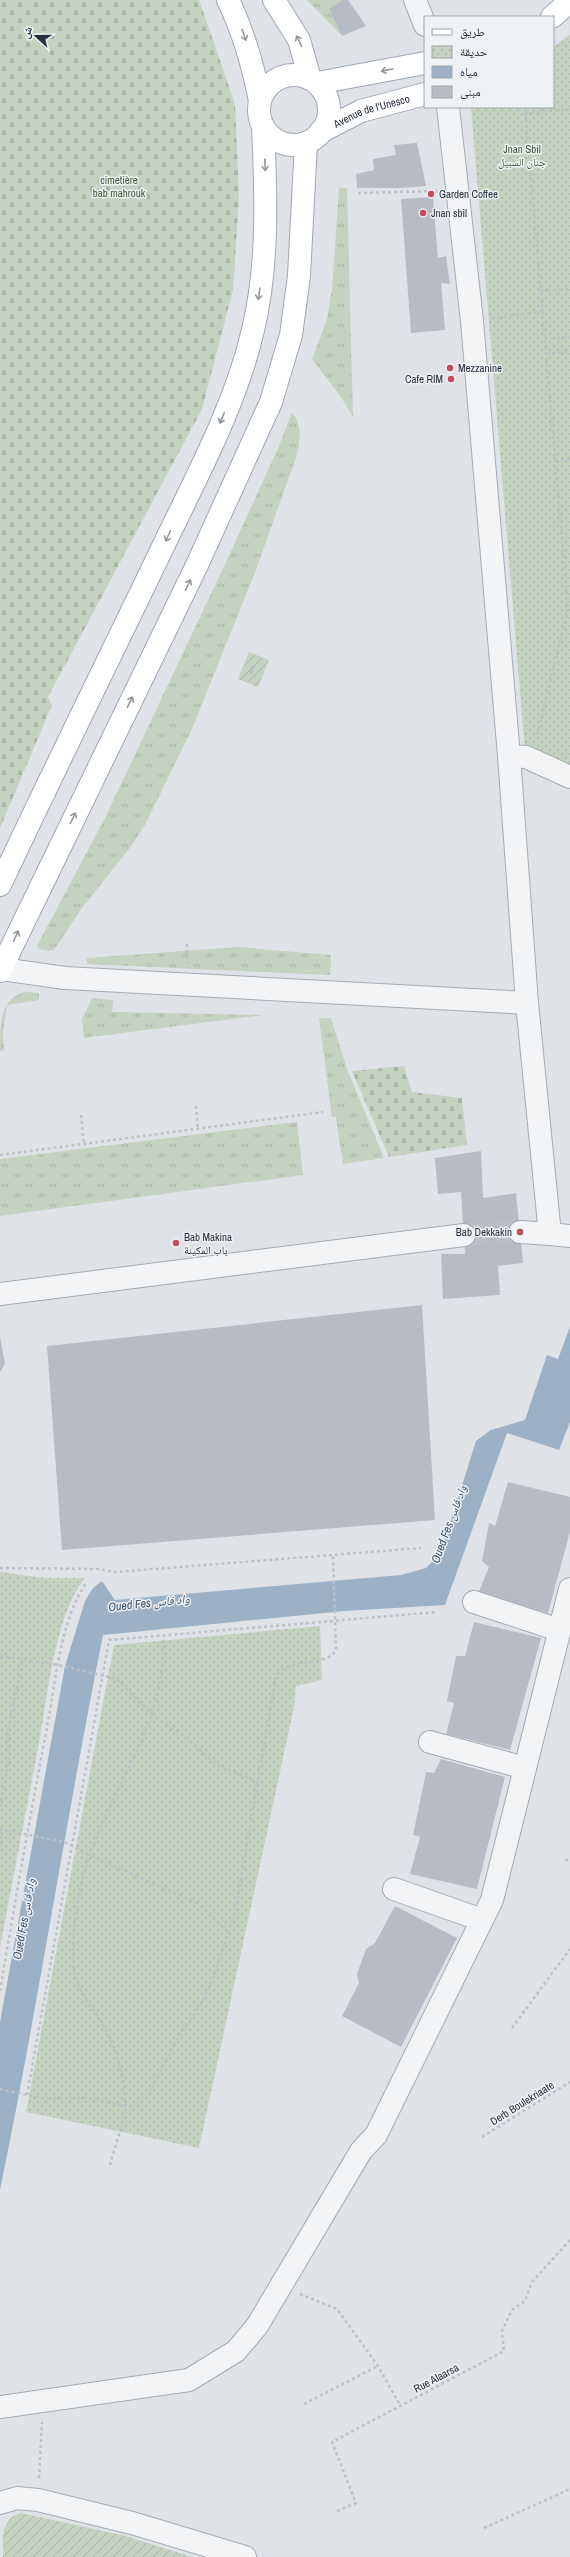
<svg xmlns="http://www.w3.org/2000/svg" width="570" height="2557" viewBox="0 0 570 2557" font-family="'Archivo Narrow','Noto Naskh Arabic',sans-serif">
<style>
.grass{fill:url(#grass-tufts)}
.cemetery{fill:url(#cemetery-stones)}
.park{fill:url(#park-dots)}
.garden{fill:url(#garden-furrows)}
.water{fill:#9cb0c6}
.building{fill:#b7bcc4}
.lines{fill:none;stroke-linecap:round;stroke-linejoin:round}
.minor-tunnel{stroke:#bbbfc6;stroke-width:22;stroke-dasharray:22 11;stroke-linecap:butt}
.minor-casing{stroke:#a5aab2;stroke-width:24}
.major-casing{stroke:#9fa7b3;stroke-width:24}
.path{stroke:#bec1c6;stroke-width:2.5;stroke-dasharray:3 3;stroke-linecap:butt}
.minor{stroke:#f2f4f6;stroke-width:22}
.major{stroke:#fff;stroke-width:22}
.oneway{stroke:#94989e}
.poi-dot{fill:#c74b5d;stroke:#eff2f5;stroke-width:1.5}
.labels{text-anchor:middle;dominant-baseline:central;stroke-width:3;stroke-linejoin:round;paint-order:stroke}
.street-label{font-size:11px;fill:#29313e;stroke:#eff2f5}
.park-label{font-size:11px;fill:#3e5937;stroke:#eff2f5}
.poi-label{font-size:11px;fill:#29313e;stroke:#eff2f5;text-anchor:start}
.water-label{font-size:12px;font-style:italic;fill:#354f70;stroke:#eff2f5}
</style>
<defs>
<pattern id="grass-tufts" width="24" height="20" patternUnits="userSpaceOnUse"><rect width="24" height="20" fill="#c5d1c1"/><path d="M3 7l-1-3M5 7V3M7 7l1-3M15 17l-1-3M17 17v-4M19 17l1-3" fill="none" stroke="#a9b4a7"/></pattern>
<pattern id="cemetery-stones" width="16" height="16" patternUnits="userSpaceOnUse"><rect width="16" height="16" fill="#c5d1c1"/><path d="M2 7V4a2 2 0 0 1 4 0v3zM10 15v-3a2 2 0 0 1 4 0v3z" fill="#a9b4a7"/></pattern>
<pattern id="park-dots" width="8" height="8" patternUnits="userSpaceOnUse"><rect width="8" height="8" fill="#c5d1c1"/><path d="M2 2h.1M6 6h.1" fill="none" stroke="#a9b4a7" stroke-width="1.8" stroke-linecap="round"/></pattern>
<pattern id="garden-furrows" width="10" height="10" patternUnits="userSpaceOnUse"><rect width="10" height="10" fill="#c5d1c1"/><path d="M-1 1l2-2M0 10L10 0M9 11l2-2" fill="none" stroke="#a9b4a7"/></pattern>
</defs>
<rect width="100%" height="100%" fill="#dfe3e8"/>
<g class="grass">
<path d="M307,0h35l-13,9 13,27z"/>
<path d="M339,188h8l6,229 -12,-20 -29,-38 15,-40 5,-29z"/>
<path d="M292,412c10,14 8,23 6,40l-42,118 -64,159 -47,96 -13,20 -50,63 -28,42 -5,1 -10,-2 -2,-3 69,-130 120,-254 53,-116z"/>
<path d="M238,947l93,8 -1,20 -243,-11v-6z"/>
<path d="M25,992l14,1v7l-32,5 -4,27 1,18 -4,1c0,-27 0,-53 25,-59z"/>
<path d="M92,998l21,2 -1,12 151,3 -179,23 -2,-19z"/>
<path d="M319,1018h12l16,51 37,89 -41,6 -7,-47h-4z"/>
<path d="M297,1122l6,53 -303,41v-57z"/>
</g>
<g class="cemetery">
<path d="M0,0h199l36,104 4,94 -6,92 -31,119 -154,288 4,8 -52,123z"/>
<path d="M404,1066l8,26 50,6 5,47 -78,12 -37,-86z"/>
</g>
<g class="park">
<path d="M570,35v735l-45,-19 -54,-644h82v-60z"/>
<path d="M0,1572l45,6h40c-29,34 -37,114 -45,159 -13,70 -27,141 -40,211z"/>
<path d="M320,1626l2,54 -26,6 -2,21 -95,441 -173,-36 88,-467z"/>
</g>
<g class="garden">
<path d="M249,652l20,8 -11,27 -20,-8z"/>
<path d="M21,2513l105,23 66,21h-189c0,-18 -3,-38 18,-44z"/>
</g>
<path class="water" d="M570,1327v95l-11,28 -52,-17 -62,172 -101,6 -241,24c-37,184 -65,371 -103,555v-168l65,-356 20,-65 8,-13 9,-7 13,19 286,-25 25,-7 12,-12 5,-10 33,-105 15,-11 34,-10 22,-65 11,4z"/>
<g class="building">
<path d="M342,0h6l18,26 -24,10 -13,-27z"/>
<path d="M417,143l9,43 -27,2h-42l-1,-14 18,-4 -1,-11 23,-4 -2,-10z"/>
<path d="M433,197l5,61 8,-2 4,28 -9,-1 4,47 -34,3 -10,-134z"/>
<path d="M252,665l3,1 -3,8 -3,-2z"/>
<path d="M481,1151l2,47 33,-5 7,70 -25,3 2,29 -57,4 -2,-45h24l-4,-62 -23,2 -3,-36z"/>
<path d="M422,1305l13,215 -373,30 -15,-204z"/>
<path d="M0,1337l5,27 -5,8z"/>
<path d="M508,1482l62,15v35l-22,81 -71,-17 12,-29 -7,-6 7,-38 6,3z"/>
<path d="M474,1622l67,16 -31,112 -64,-16 8,-31 -7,-2 9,-45h9z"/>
<path d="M441,1759l64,18 -28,112 -67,-15 10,-37 -7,-2 13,-63 8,1z"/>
<path d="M395,1906l62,32 -56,109 -59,-31 17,-33 -2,-9 9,-25 9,-6z"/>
</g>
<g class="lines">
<path class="minor-tunnel" d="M464,1235l56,-3"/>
<g class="minor-casing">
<g id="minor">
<path d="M415,0l10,25"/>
<path d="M509,756l17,1 44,20"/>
<path d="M1,969l64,9 462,25 -18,-247 -37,-435 -24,-214"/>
<path d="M527,1003l23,231 20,2"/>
<path d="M520,1232l30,2"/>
<path d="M0,1294l464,-59"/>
<path d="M474,1602l85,28"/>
<path d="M430,1742l95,26"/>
<path d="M394,1889l88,31"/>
<path d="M0,2407l189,-27 47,-29 21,-25 104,-175 15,-16 116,-235 78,-311"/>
<path d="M0,2503l17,-5 21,2 94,23 113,34"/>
</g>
</g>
<g class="major-casing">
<g id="major">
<path d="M228,0c16,33 25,65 32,101"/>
<path d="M274,0l25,40 11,39"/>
<path d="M552,17l18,-16"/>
<circle cx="294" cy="110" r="35"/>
<path d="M317,83l108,-20"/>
<path id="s1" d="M320,132l41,-21 64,-17"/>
<path d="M0,885c52,-111 107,-222 160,-332 34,-72 75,-145 93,-223 16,-67 13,-137 10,-204"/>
<path d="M0,971l197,-406 74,-163 20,-67 8,-59 7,-133"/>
</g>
</g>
<g class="path">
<path d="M525,107l43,501 -32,131"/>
<path d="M525,113l45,-4"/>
<path d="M358,193l79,-2"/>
<path d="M541,291l29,-2"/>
<path d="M492,319l51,-8"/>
<path d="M545,339l25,-2"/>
<path d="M546,354l24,-3"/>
<path d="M555,460l15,-1"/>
<path d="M187,944v20"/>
<path d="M196,1106l2,23"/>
<path d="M81,1115l3,29"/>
<path d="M0,1155l323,-43"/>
<path d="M0,1568l98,1 18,3 305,-24"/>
<path d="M0,1656l58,9 59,14 35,36 33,22 32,28 41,17"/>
<path d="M0,1807l9,-46 -1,-30 15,-72"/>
<path d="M0,1829l64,13 25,13 108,48 31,29"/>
<path d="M0,1830l2,11 -2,11"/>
<path d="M565,1860h5"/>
<path d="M0,1991c15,-90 31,-180 48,-269 8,-44 13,-104 39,-140"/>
<path d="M512,2028l58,-79"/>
<path d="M0,2089l46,10 42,-1 42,9 11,-4 6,-5 32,-62 22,-32 13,-27 22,-69 40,-232c17,-21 50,-8 60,-26l-3,-95"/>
<path d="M27,2095l82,-455 328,-28"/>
<path d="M482,2137l88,-55"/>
<path d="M110,2165c5,-19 13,-40 15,-59 1,-22 -9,-60 -20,-78 -10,-17 -23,-31 -29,-50 -5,-15 -3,-32 -2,-48 2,-25 7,-50 15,-73 27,-78 76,-133 75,-222"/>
<path d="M300,2294l37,15 41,57 22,39"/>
<path d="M304,2404l74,-38"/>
<path d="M39,2478l3,-56"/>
<path d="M337,2511l19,-8 -24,-61 172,-91 -2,-20 10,-21 13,-9 7,-19 38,-42"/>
<path d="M484,2528l86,-39"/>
</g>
<use href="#minor" class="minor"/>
<use href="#major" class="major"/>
</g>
<defs><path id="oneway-shaft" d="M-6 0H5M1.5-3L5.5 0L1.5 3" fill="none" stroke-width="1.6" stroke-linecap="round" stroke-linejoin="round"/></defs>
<g class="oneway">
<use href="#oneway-shaft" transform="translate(244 35) rotate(71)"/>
<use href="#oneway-shaft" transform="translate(299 41) rotate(-115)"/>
<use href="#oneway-shaft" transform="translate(387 70) rotate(170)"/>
<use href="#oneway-shaft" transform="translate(265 165) rotate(88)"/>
<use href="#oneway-shaft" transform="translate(259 294) rotate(99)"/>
<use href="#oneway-shaft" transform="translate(222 418) rotate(113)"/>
<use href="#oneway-shaft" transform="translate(168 536) rotate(116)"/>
<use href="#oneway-shaft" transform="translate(188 585) rotate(-64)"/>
<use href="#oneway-shaft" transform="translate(130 702) rotate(-64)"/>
<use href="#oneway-shaft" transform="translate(73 818) rotate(-64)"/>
<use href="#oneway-shaft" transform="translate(16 936) rotate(-65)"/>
</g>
<g class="poi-dot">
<circle cx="431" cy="194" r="4"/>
<circle cx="423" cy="213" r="4"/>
<circle cx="450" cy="368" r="4"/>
<circle cx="451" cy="379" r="4"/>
<circle cx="520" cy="1232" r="4"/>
<circle cx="176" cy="1243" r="4"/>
</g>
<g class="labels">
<g class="street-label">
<text stroke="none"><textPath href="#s1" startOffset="56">Avenue de l'Unesco</textPath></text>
<text transform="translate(522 2103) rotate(-32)">Derb Boulekriaate</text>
<text transform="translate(436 2378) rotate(-28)">Rue Alaarsa</text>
</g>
<g class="park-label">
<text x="522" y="149">Jnan Sbil<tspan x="522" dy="13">جنان السبيل</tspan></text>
<text x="119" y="180">cimetière<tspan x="119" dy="13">bab mahrouk</tspan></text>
</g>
<g class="poi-label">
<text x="439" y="194">Garden Coffee</text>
<text x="431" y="213">Jnan sbil</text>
<text x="458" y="368">Mezzanine</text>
<text x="443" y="379" text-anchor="end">Cafe RIM</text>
<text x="512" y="1232" text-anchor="end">Bab Dekkakin</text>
<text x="184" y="1237">Bab Makina<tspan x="184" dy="13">باب المكينة</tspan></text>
</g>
<g class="water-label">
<text transform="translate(449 1524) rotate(-70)">Oued Fes واد فاس</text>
<text transform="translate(149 1603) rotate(-6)">Oued Fes واد فاس</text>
<text transform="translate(24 1919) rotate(-80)">Oued Fes واد فاس</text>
</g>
</g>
<rect x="424" y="16" width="130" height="92" fill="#eff2f5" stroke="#a0a5ac"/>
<rect x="432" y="29" width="20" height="6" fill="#ffffff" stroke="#a0a5ac"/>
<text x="460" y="36" font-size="12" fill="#29313e">طريق</text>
<rect x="432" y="46" width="20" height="12" fill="url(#park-dots)" stroke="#a0a5ac"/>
<text x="460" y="56" font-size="12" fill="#29313e">حديقة</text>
<rect x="432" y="66" width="20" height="12" fill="#9cb0c6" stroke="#a0a5ac"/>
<text x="460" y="76" font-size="12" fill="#29313e">مياه</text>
<rect x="432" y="86" width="20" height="12" fill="#b7bcc4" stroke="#a0a5ac"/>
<text x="460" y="96" font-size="12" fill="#29313e">مبنى</text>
<g transform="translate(36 36) rotate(291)" stroke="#eff2f5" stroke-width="3" paint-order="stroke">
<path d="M0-3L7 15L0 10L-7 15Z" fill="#29313e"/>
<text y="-6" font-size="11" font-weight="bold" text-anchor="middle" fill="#29313e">ش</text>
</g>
</svg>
